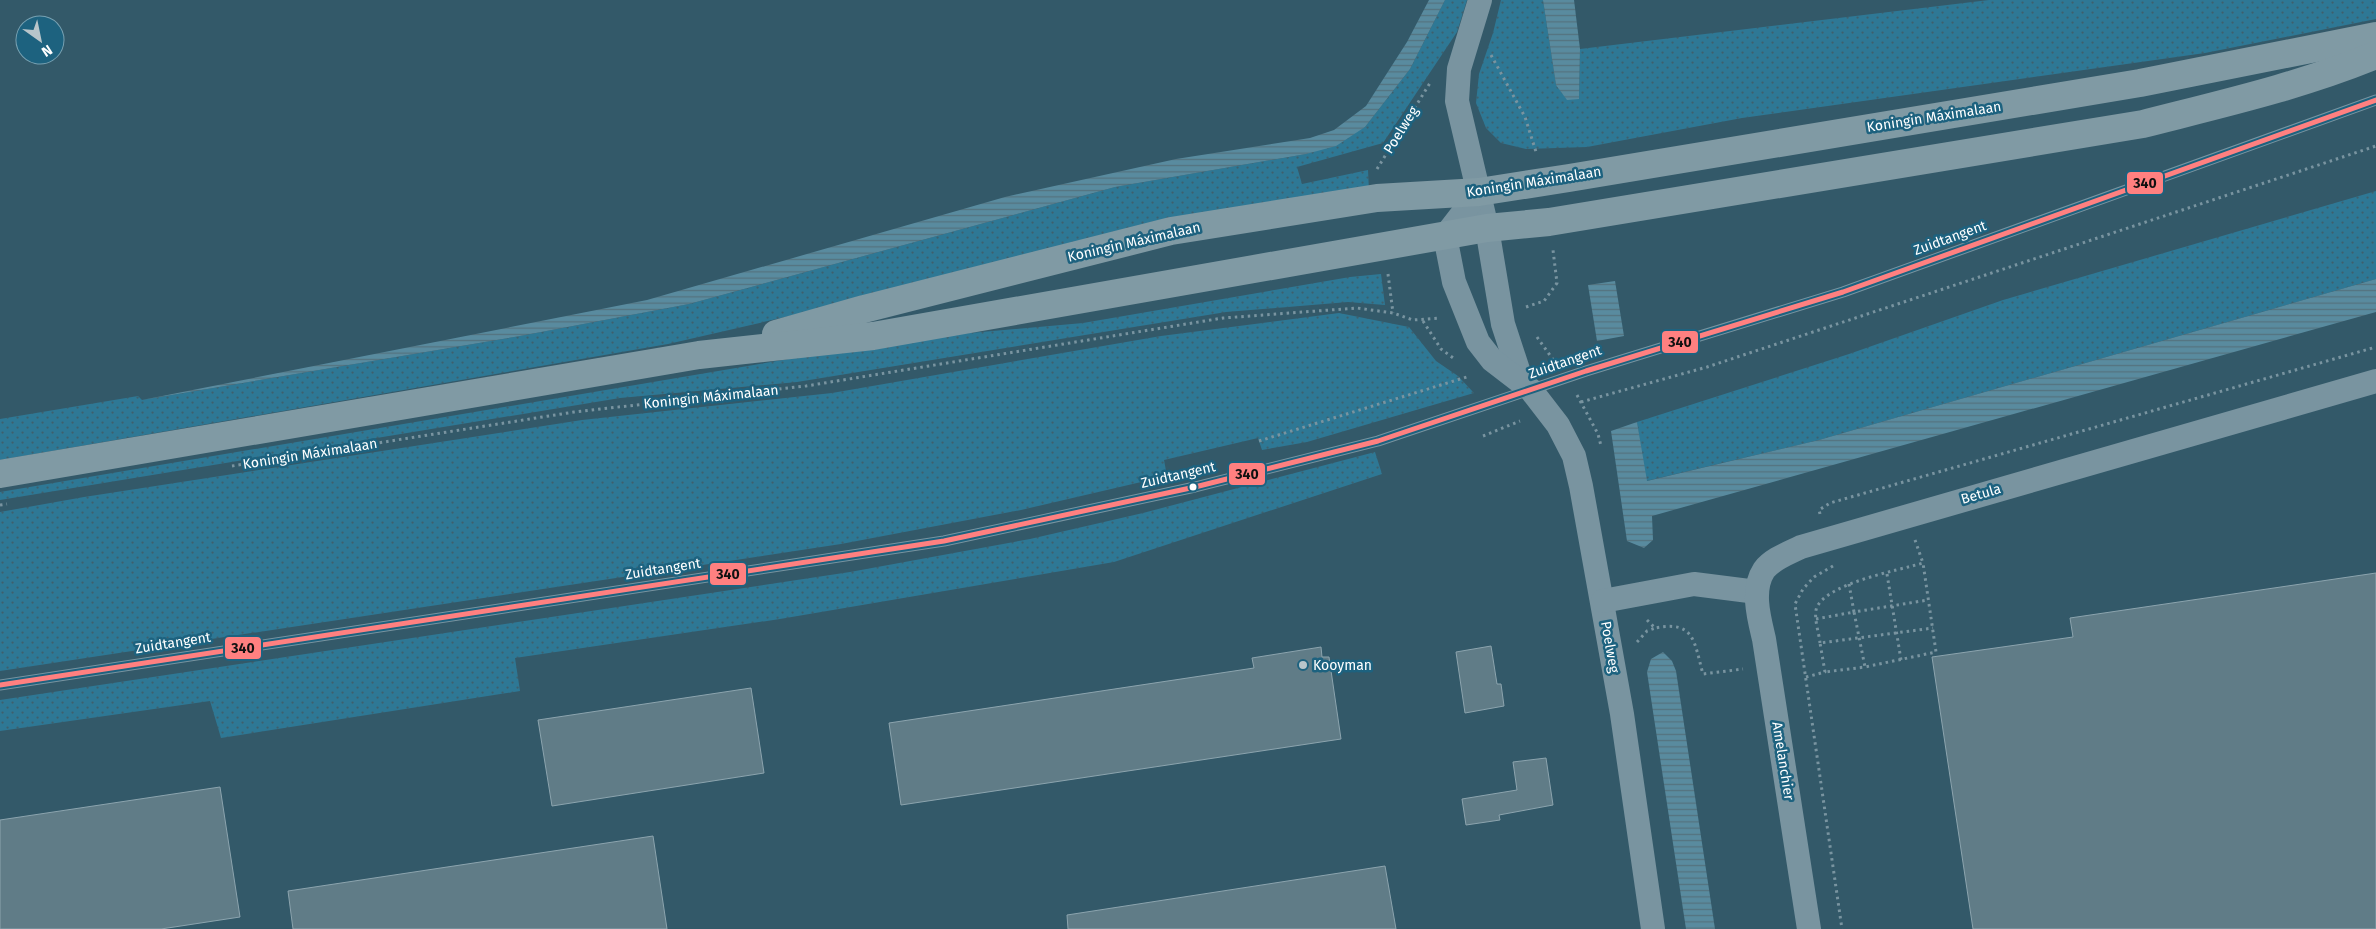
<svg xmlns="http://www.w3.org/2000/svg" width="2376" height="929" viewBox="0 0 2376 929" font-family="'Fira Sans',sans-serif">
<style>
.grass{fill:url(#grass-dots)}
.water{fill:url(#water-rules)}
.building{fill:#607c87;stroke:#8ca4ae}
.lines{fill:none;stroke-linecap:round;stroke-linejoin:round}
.path{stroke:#7994a0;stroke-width:3;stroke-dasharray:2.5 4;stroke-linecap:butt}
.service{stroke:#7994a0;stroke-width:11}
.minor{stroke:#7994a0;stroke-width:24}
.secondary{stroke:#809aa4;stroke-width:28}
.bus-1-casing{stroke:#1d627f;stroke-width:9}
.bus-1{stroke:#ff8080;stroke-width:5}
.bus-dot{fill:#fff;stroke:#1d627f;stroke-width:2}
.poi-dot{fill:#b8c5ca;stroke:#1d627f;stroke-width:2}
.labels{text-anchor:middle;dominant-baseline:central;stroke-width:5;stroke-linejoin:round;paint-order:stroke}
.street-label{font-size:14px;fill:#fff;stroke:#1d627f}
.poi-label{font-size:14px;fill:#fff;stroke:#1d627f;text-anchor:start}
.line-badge{stroke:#1d627f;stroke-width:2}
.pale-badge-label{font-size:14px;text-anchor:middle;font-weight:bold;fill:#111}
</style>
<defs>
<pattern id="grass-dots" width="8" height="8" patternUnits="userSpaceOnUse" patternTransform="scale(1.25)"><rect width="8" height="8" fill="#2e7895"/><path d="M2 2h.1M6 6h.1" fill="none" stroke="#3e606d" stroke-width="1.8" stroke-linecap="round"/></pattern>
<pattern id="water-rules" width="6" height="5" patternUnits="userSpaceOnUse" patternTransform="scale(1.25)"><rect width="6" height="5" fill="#598b9f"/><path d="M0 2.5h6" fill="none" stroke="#54727e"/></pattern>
</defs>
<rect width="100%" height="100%" fill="#335969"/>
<g class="grass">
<path d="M1445,0h22l-10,32 -74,111 -86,24 5,17 66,-14 1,21 -475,101 -226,52 -668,116v-41l138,-23 4,4 378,-64 169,-32 426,-117 191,-33 59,-27 45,-58z"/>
<path d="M1501,0h42l13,85 23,14 1,-50 409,-49h387v19l-171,34 -463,65 -155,29 -61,2 -25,-6 -15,-15 -10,-25 3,-29 14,-41z"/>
<path d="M2376,191v88l-557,161 -173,41 -9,-59 212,-68 154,-54z"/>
<path d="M1381,274l4,31 -37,-3 -122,10 -429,70 -177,16 -620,102v-8l914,-154 169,-15 267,-46z"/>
<path d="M1339,313l70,14 27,34 22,15 16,17 -167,49 -45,8 -4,-12 -94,22 3,16 -146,34 -180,34 -841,127v-159l84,-15 498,-77 250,-27 329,-57z"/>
<path d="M1375,452l7,22 -268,88 -334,57 -265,39 5,33 -299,47 -11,-37 -210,30v-31l850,-128 180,-33 113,-26z"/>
</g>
<g class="water">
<path d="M1429,0h16l-35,69 -45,58 -29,19 -30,8 -191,33 -426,117 -169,32 -378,64 505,-100 358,-103 171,-38 134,-21 24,-8 32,-24 41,-64z"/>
<path d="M1543,0h31l6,49 -1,50 -12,1 -11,-15z"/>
<path d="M2376,279v33l-724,204 1,24 -9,8 -17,-7 -16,-110 26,-9 10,59 172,-41z"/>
<path d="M1615,281l9,55 -27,5 -9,-56z"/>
<path d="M1663,652l9,9 4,10 39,258h-29l-39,-257 4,-13z"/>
</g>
<g class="building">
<path d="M2376,573v356h-403l-41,-272 141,-20 -3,-19z"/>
<path d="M1491,646l6,38h4l3,22 -39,7 -9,-61z"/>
<path d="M1321,647l1,10h7l12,82 -440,66 -12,-82 365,-55 -2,-10z"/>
<path d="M751,688l13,85 -212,33 -14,-86z"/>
<path d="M1546,758l7,47 -54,10 1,5 -34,5 -4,-26 55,-9 -4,-28z"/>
<path d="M220,787l20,130 -79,12h-161v-109z"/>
<path d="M653,836l14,93h-374l-5,-38z"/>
<path d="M1385,866l11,63h-328l-1,-14z"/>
</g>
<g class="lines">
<g class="path">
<path d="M1491,55l34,62 12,38"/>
<path d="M1377,169l53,-86"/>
<path d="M1388,274l5,39"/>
<path d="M1526,307l18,-6 13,-18 -4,-33"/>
<path d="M1423,321l18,28 15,11"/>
<path d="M1537,337l17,24"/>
<path d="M1577,395l21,39 3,12"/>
<path d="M1581,402l126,-35 669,-221"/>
<path d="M1483,436l37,-15"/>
<path d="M1259,441l211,-65"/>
<path d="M232,466l342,-54 232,-26 417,-68 134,-10 36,5 20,7 27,-2"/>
<path d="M0,505l7,-1"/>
<path d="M1820,514l-1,-4 11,-7 546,-156"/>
<path d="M1915,540l8,23"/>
<path d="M1833,566l-19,11 -11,12 -8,15 47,325"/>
<path d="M1887,574l14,86"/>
<path d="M1849,584l5,28 74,-12"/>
<path d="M1816,619l38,-7 11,55 -40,5"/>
<path d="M1647,620l8,8c40,-8 39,14 48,46l40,-5"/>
<path d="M1637,642l10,-11 8,-3"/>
<path d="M1820,643c-1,-11 -8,-29 -2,-38 15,-23 78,-34 105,-42l13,89 -71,15"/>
<path d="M1806,677l19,-5 -5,-29 113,-15"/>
</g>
<path class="service" d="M0,685l944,-144 251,-54 183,-46 208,-70 257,-79 533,-192"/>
<g class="minor">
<path d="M1480,0l-21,69 -2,32 30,127 16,96 19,58"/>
<path d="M1479,192l-34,44 9,46 24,60 14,18 39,30 27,35 16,31 7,30 41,228 31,215"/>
<path d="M1603,601l91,-17 63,8"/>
<path d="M1809,929l-45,-290c-5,-21 -13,-49 0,-69 8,-11 25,-17 37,-23l575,-166"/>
</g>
<g class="secondary">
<path d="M776,334l88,-25 307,-78 206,-33 102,-6 90,-14 571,-95 236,-47"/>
<path d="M0,474l699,-119 174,-19 614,-108 62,-6 594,-98c78,-20 158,-38 233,-69"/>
</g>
<g class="bus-1-casing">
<path id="bus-1" d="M0,685l944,-144 251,-54 183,-46 208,-70 257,-79 533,-192"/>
</g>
<use href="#bus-1" class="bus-1"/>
</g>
<circle class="bus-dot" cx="1193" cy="487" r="4.5"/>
<circle class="poi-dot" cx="1303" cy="665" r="5"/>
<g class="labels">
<g class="street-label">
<text transform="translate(1934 117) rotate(-9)">Koningin Máximalaan</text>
<text transform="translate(1401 130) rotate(-58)">Poelweg</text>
<text transform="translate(1534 182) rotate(-9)">Koningin Máximalaan</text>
<text transform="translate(1950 238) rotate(-20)">Zuidtangent</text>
<text transform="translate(1134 242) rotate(-13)">Koningin Máximalaan</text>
<text transform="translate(1565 362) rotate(-19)">Zuidtangent</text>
<text transform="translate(711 397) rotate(-6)">Koningin Máximalaan</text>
<text transform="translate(310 454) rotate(-9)">Koningin Máximalaan</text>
<text transform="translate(1178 475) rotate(-13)">Zuidtangent</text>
<text transform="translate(1981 494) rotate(-16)">Betula</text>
<text transform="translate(663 569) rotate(-9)">Zuidtangent</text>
<text transform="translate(173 643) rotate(-9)">Zuidtangent</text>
<text transform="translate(1610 647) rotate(80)">Poelweg</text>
<text transform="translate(1783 761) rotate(81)">Amelanchier</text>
</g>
<g class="poi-label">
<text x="1313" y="665">Kooyman</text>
</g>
</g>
<g class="line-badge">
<rect x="2126" y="171" width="38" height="24" rx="5" fill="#ff8080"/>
<rect x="1661" y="330" width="38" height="24" rx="5" fill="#ff8080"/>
<rect x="1228" y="462" width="38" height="24" rx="5" fill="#ff8080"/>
<rect x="709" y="562" width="38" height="24" rx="5" fill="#ff8080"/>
<rect x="224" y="636" width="38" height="24" rx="5" fill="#ff8080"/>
</g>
<g class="pale-badge-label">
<text x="2145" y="188">340</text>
<text x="1680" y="347">340</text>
<text x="1247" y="479">340</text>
<text x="728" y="579">340</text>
<text x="243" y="653">340</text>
</g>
<g transform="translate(40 40) rotate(147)"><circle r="24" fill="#1d627f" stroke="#77a1b2"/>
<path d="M0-4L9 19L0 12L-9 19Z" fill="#b8c5ca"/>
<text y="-8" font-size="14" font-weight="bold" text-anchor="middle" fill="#ffffff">N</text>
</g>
</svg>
